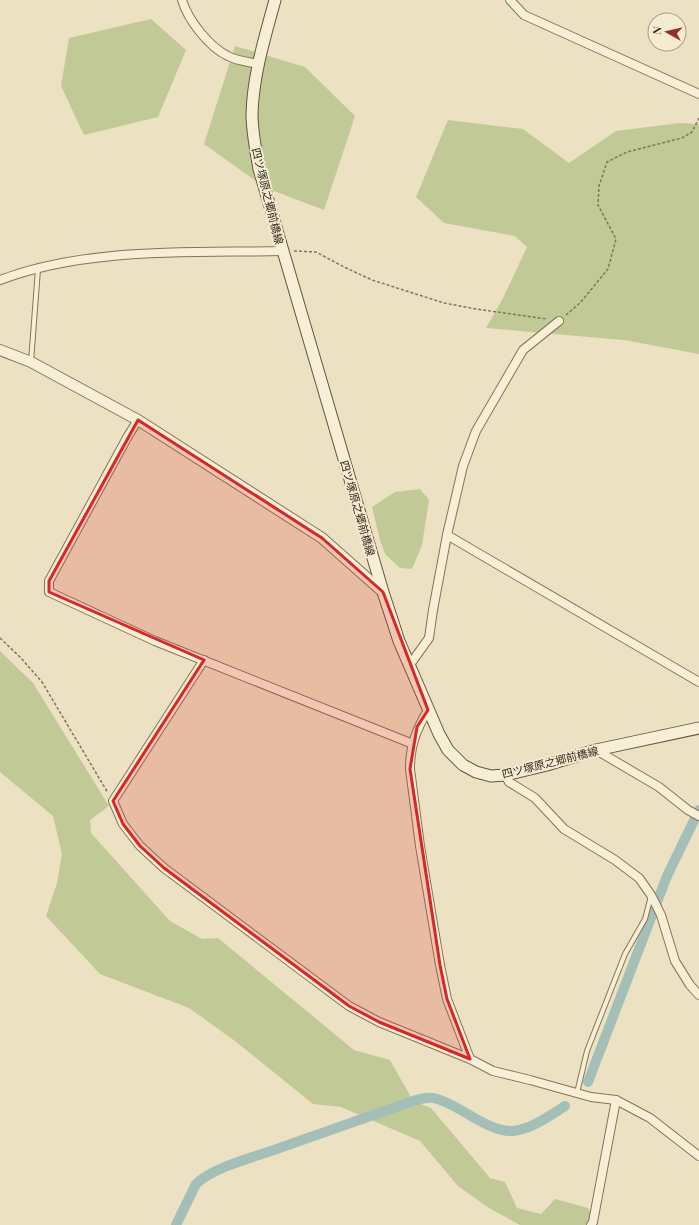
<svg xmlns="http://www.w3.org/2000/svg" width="699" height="1225" viewBox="0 0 699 1225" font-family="'Playfair Display','Noto Sans JP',serif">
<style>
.green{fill:#c1c996}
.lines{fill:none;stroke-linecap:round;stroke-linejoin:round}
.canal{stroke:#a4bfb8;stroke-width:10}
.service-casing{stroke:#85735a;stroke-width:6}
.minor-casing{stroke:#85735a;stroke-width:10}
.tertiary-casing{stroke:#85735a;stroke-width:12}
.secondary-casing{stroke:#66543d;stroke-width:13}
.path{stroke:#85735a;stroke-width:1.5;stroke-dasharray:3 2;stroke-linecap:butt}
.service{stroke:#f7efd5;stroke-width:4}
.minor{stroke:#f7efd5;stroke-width:8}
.tertiary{stroke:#f7efd5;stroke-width:10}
.secondary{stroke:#f7efd5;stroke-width:11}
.marked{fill:#d62828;fill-opacity:0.2;stroke:#d62828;stroke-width:3;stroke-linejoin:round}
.labels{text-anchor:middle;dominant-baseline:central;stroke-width:4;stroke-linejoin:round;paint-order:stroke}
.street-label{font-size:11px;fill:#352a1e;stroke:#f4ebd1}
</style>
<rect width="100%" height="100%" fill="#ece1c2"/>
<g class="green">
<path d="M151,19l35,31 -28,67 -74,18 -23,-49 8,-48z"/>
<path d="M235,46l70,21 50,49 -31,94 -58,-22 -62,-44z"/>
<path d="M448,120l75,9 46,34 47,-32 64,-8 19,1v230l-75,-14 -138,-12 17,-30 24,-51 -12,-11 -71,-13 -28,-26z"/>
<path d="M420,489l9,11 -7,45 -10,24 -12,-1 -15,-14 -5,-14 -8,-33 23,-15z"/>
<path d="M0,651l33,32 76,123 -19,14 1,13 79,88 32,18 16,-1 136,112 36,10 23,41 18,7 59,70 15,4 12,26 24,6 14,-15 33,9 8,17h-76l-31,-17 -31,-22 -38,-45 -79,-34 -28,-3 -78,-63 -46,-33 -89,-34 -54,-58 11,-33 5,-29 -9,-38 -53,-44z"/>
</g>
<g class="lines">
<g class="canal">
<path d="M588,1082l79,-206 32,-66"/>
<path d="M176,1225l20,-41c15,-15 54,-26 75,-33 47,-17 95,-33 142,-50 7,-2 17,-5 24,-2 23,6 52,34 76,32 19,-2 36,-15 52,-25"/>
</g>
<g class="service-casing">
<g id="service">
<path d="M31,362l7,-93"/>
<path d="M577,1093l10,-42 38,-97 20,-35 6,-23"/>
</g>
</g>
<g class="minor-casing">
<g id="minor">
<path d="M182,0c6,20 27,47 46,56 9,5 21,6 31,8"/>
<path d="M510,0l14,15 175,79"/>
<path d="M0,280c87,-33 191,-27 282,-29"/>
<path d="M138,420l-10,16 -79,145v11l106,49 258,103"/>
<path d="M447,535l252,147"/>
<path d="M204,660l-91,141 10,23 17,22 24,22 185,138 30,16 91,37 23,12 37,9 61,17 25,3 34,18 49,38"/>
<path d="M409,666l20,-28 4,-28 14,-75 16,-69 13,-35 47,-81 36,-29"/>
<path d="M428,710c-12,20 -18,36 -18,59l10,77 20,119 7,34 23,60"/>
<path d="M596,750l63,37 29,23 11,6"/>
<path d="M505,775l4,7 26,16 29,31 51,31 24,18 12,17 10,20 14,46 15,24 9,10"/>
<path d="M591,1225l2,-3 23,-122"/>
</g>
</g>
<g class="tertiary-casing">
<path id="tertiary" d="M0,350l31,12 107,58 184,118 61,54"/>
</g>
<g class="secondary-casing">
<path id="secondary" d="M275,0c-10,37 -22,75 -23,114 0,18 4,37 7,55l124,423 16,49 40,93 9,16 15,15 13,7 15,4 14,-1 42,-10 49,-15 103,-22"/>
</g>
<g class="path">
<path d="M294,251l22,1 28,15 28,13 72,23 32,6 71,10"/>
<path d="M566,315l14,-12 28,-34 8,-30 -18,-34 1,-19 8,-24 20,-10 55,-14 10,-6 7,-14"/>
<path d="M0,638l20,19 22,25 66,111"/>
</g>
<use href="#service" class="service"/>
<use href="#minor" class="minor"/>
<use href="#tertiary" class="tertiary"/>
<use href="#secondary" class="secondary"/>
</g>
<path class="marked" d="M138,420l184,118 61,54 45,118 -11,17 -7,42 30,196 7,34 23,60 -91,-37 -30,-16 -185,-138 -24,-22 -17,-22 -10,-23 91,-141 -155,-68v-11z"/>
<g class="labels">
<g class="street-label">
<text transform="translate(268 196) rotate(76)">四ツ塚原之郷前橋線</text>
<text transform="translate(358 508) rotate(74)">四ツ塚原之郷前橋線</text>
<text transform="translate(550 762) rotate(-14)">四ツ塚原之郷前橋線</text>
</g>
</g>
<g transform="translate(667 32) rotate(278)"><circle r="19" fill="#f4ebd1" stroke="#a89e89"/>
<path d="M0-3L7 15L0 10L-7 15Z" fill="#91312d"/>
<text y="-6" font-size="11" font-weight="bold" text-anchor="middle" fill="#352a1e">N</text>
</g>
</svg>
